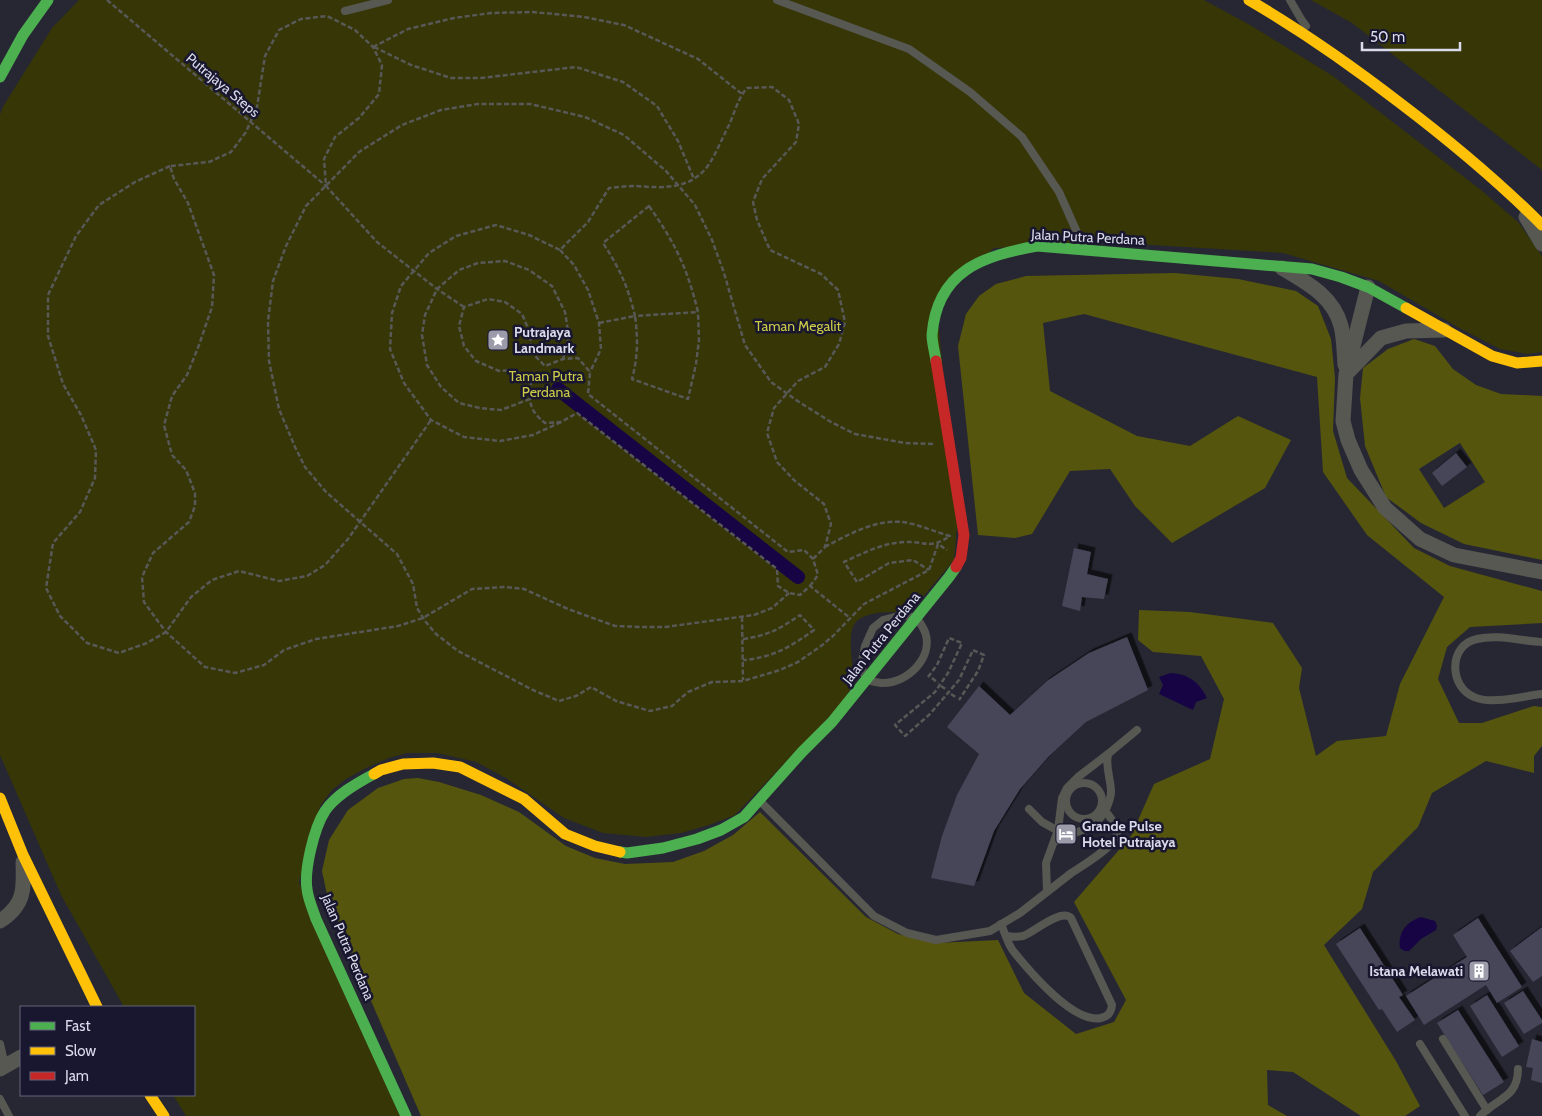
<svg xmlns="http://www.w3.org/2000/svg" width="1542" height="1116" viewBox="0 0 1542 1116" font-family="Cabin,sans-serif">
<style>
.green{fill:#363607}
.forest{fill:#55550e;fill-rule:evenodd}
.water{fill:#160444}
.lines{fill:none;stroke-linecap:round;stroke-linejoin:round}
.canal{stroke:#160444;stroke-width:14}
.building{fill:#464559;filter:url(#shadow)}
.path{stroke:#585856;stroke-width:2.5;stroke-dasharray:5 2.5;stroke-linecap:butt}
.lane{stroke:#575852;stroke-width:8}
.street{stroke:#575852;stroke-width:15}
.fast{stroke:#4caf50;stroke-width:11}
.slow{stroke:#ffc107;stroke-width:11}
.jam{stroke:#c62828;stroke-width:11}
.lane-bridge{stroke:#575852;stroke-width:8}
.labels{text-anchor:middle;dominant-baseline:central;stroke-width:5;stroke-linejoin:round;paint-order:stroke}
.street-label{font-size:14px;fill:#d9daea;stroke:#18172f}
.park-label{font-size:14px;fill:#cccc48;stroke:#18172f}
.poi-label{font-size:14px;font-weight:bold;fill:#d9daea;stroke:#18172f;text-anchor:start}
</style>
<defs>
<filter id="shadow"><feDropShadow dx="4.5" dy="-4.5" stdDeviation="0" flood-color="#0009"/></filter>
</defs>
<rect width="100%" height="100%" fill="#272734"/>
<g class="green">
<path d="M79,0h1125l46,25 83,51 148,114 37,32 24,34v96l-15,2 -27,-5 -39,-20 -82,-48 -96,-28 -181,-11 -108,6 -58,54 22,215 -4,43 -43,51c-15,2 -35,-1 -50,7 -19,9 -5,48 -9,66 -2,6 -6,12 -8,17l-109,114 -26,10 -28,8 -35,4 -43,-4 -39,-15 -58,-40 -30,-16 -39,-9h-30l-18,5 -23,10 -20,11 -14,11 -12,16 -21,76 101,234h-214l-13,-21h21v-88h-70l-63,-112 -61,-140v-641l4,-9 48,-77z"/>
<path d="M1311,0h231v170l-190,-147z"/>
</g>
<g class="forest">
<path d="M1175,273l63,6 58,12 22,15 13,33 4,39 -2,53 14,47 67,70 36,18 92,25v32l-72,4 -23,20 -9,32 21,44h23l52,-17 8,1v39l-8,10v17l-48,-12 -54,32 -14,34 -45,45 -11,37 -38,36 72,116 24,45 -15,10h-44l-68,-44 -26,-2 1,35 19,11h-866l-92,-212 -7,-33 7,-31 19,-30 30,-22 26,-9 14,-1 21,4 42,13 38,17 47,34 29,12 30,6 48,-2 31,-11 29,-16 27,-23 106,105 32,17 39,9 61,-3 26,53 52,41 38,-12 12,-22 -52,-98 57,-66 23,-52 56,-25 14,-60 -23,-43 -48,-4 -15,-12 1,-30 51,2 83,11 29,45 -3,20 17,68 21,-15 49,-5 14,-52 44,-87 -77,-62 -44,-63 -6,-95 -233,-63 -41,9 7,68 87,45 53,10 48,-30 53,24 -26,48 -93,55 -37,-37 -25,-37 -40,2 -38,63 -17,4 -37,-3 -20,-189 8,-32 13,-18 17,-12 30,-8z"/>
<path d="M1414,339l21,7 18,23 23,16 25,9 41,2v164l-78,-16 -43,-21 -35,-26 -21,-51 -5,-48 3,-30 25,-19zM1460,443l25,39 -41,26 -25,-39z"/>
</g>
<g class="water">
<path d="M1170,673c19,1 29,9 37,25l-11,4 -3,8 -34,-16 4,-9 -4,-8z"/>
<path d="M1421,917l14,4 2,5 -1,4 -15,9 -12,12h-5l-4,-3c-2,-17 7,-26 21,-31z"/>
</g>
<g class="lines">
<path class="canal" d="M558,389l240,188"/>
</g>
<g class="building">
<path d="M1456,453l11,14 -25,19 -10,-13z"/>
<path d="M1074,548l17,4 -4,22 21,5 -4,20 -22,-2 -2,14 -18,-5z"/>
<path d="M1127,637l21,53 -62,32 -37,34 -29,33 -26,42 -20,55 -43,-8 11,-42 15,-41 22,-41 -32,-27 32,-41 31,29 37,-34 42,-28z"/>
<path d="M1478,918l44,69 -25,16 -11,-18 -62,40 -18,-29 61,-39 -14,-22z"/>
<path d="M1542,927v49l-9,6 -23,-31z"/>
<path d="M1360,928l43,67 -4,2 16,23 -18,12 -15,-23 -3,1 -43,-66z"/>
<path d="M1523,991l19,29v3l-18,11 -20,-31z"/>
<path d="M1487,995l32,51 -17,11 -32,-51z"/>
<path d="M1458,1010l46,72 -21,13 -46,-72z"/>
<path d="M1532,1039l10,3v41l-11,-3 2,-12 -7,-1z"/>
</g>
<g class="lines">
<g class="path">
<path d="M107,0l219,186"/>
<path d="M373,47l35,-18 46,-11 37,-5 42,-1 51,5 40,8 74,34 44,35"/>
<path d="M374,47l37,18 40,13h30l95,-11 47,15 34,24 21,35 16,38"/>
<path d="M170,166l-35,16 -36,23 -23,31 -28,59v41l15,48 18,31 15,35 -1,28 -15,34 -27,31 -7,45 14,28 27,27 32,10 28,-10 19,-11 25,-35 21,-17 27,-9 40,10 28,-5 18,-11 23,-26 83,-119"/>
<path d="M649,206c26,37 38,61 49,106l-63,4c-7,-29 -15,-47 -32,-73z"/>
<path d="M560,250l14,15 14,25 11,33 2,26 -11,23"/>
<path d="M464,307l-27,-18 -60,-47 -51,-56 -2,-27 11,-22 24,-19 20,-24 3,-29 -9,-18 -18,-17 -28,-14 -26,3 -22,11 -14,26 -8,51 -11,25 -15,20 -22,10 -39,4 4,13 14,24 26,72 -2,32 -13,38 -12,30 -15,21 -8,29 8,30 14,15 9,23v13l-6,16 -36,31 -11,24 2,25 13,18 9,12 39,35 30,6 29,-8 20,-15 32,-11 82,-13 25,-8 49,-29 33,-2 19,2 44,20 47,17 28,1h22l89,-12 18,-7 17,-15"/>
<path d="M599,323l36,-7c3,22 3,41 -3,63l56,20 8,-35 3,-24 -1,-28"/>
<path d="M530,399l-29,11 -21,-2 -21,-5 -18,-16 -14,-22 -5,-30 3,-20 12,-26 22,-19 19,-7 27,-2 24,9 23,16 13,26 4,25 -6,22"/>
<path d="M561,422l-28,13 -33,6 -36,-4 -33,-17 -27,-37 -14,-34 2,-36 9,-27 28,-33 27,-17 40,-11 33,10 31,15 28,-28 21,-34c9,-1 18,-2 27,-2 26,2 53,4 71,-19 8,-11 14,-26 20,-38 7,-13 10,-30 20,-41l25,-1 17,13 10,24 -3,18 -34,37 -9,23 4,18 13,30 51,24 17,16 7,32 -6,22 -14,23 -27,14 -24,27 -7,25 10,29 18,19 29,23 7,20 -6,23 -12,12"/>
<path d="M933,444l-28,-1 -50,-9 -24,-12 -32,-20 -28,-20 -26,-37 -21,-72 -12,-33 -17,-35 -29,-34 -42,-36 -39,-18 -55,-13h-52l-37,6 -39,15 -43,27 -53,54 -20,40 -13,35 -5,40 1,40 10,48 16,38 10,20 21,25 71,62 16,30 4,24 8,13 11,13 22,17 75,39 26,11 17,-5 15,-9 25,14 34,10 22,-5 16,-14 24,-10 31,-1 37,-11 18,-8 23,-16 12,-10 31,-32 65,-34 9,-26 9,6"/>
<path d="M825,547c22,-12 51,-28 77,-25 16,2 33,10 48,14 -21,14 -24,5 -46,6 -21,1 -41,11 -60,20l13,20 32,-19 24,-3 16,10"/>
<path d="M810,586l8,-11 -5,-16 -9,-9 -16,2 -200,-158 2,-22 -12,-14 -15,1 -18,7 -14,-14 -1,-19 -8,-19 -17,-12 -17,-3 -24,8 -5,19 5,20 12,15 23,10 17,-1 15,13c-2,20 -2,27 14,40l16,-1 16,-9 200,156 1,17 11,7 11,2 10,-9 40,32"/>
<path d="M742,617l1,63"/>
<path d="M743,639c26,-4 35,-9 57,-24l14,15c-22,16 -42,28 -71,30"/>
<path d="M928,677l9,-12 12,-27 13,5 -14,30 -13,19 -40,33 10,11 25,-22 29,-34 14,-30 11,5 -6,16 -19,29"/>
<path d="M932,678l6,5"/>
<path d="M941,686l6,4"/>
<path d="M951,694l6,4"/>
</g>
<g class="lane">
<path d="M777,0l132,49 61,43 52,45 37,55 25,56"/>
<path d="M1290,0l11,19 5,7"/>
<path d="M345,11l43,-11"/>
<path d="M902,615l15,3c3,5 6,9 8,14 9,25 -17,51 -42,51 -5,0 -11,-2 -16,-3l-6,-13 4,-21 8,-18 10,-8z"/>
<path d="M1542,642c-21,-1 -44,-8 -65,-3 -29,6 -28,48 -3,58 17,8 49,-1 68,-3"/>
<path d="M1108,754l29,-24"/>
<circle cx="1084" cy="801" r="18"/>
<path d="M760,801l114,115 33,17 29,7 54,-9 30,-18 50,-39"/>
<path d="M1029,809l13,13 20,11"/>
<path d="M1047,890l-1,-27 12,-33 4,-32 5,-10 11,-11 30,-23c-3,13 3,25 3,38 0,5 -2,10 -4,15 -12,26 -31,22 -53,35"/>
<path d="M1001,924c4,9 7,21 13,28 16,20 60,72 87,66 8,-2 10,-6 11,-13l-41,-87c-10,-10 -37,14 -48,18 -5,1 -11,1 -16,0"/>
<path d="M1443,1039l44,71"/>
<path d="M0,1044l5,22"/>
<path d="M1420,1044l45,72"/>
<path d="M0,1099l9,17"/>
<path d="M1480,1116c17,-18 38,-18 38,-47"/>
</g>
<g class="street">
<path d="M1526,217l16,27"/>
<path d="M1282,268c25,15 51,28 59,58 3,12 3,26 4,39"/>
<path d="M1368,287l-22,87 -3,47 5,19 13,30 24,38 35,31 34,16 88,17"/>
<path d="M1349,371l32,-33 25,-7 38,-1"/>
<path d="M0,921c25,-16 24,-32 23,-59"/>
<path d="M0,1069l21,-12"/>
</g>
<g class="fast">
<path d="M0,77l23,-42 25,-35"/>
<path d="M936,361c-1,-8 -4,-18 -4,-26 5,-64 50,-79 105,-89l275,23 29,8 27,10 38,21"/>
<path d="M374,774c-17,9 -38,21 -49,37 -11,17 -21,59 -18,78 1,10 6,21 9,30l90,197"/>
<path d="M620,852l7,1 36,-5 34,-9 24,-9 23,-13 58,-65 30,-30 117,-145 7,-10"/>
</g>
<g class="slow">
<path d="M1249,0c53,31 103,66 151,103 50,38 98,78 142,122"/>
<path d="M1406,308l86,48 25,7 25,-2"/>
<path d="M374,774l7,-4 22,-6 30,-1 27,4 64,32 41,35 30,12 25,6"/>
<path d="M0,798l23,57 74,152"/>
<path d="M150,1095l14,21"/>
</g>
<path class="jam" d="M936,361l28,174 -3,23 -5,9"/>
<path class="lane-bridge" d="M1070,874c11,-8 50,-29 47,-44 -2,-8 -10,-17 -15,-23"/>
</g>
<defs>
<g id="sight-square" transform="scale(1.125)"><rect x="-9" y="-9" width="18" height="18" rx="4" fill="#9b9baa" stroke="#18172f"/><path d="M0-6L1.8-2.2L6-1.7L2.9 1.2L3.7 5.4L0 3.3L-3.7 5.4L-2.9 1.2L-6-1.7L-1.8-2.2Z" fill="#fff"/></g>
<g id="hotel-square" transform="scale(1.125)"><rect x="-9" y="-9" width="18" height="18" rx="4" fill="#9b9baa" stroke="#18172f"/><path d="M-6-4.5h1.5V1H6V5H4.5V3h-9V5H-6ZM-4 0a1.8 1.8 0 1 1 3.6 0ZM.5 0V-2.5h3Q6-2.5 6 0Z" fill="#fff"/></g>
<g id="building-square" transform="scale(1.125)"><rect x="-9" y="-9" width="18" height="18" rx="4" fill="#9b9baa" stroke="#18172f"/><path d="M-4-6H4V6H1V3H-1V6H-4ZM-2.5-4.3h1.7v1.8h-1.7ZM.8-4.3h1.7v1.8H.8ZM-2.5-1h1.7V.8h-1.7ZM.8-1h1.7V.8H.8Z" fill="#fff"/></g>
</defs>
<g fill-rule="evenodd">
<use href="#sight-square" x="498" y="340"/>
<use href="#hotel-square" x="1066" y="834"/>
<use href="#building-square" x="1479" y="971"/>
</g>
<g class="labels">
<g class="street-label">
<text transform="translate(223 85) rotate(40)">Putrajaya Steps</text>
<text transform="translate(1088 237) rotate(3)">Jalan Putra Perdana</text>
<text transform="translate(881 638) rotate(-51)">Jalan Putra Perdana</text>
<text transform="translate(348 947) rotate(67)">Jalan Putra Perdana</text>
</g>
<g class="park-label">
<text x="798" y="326">Taman Megalit</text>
<text x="546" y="376">Taman Putra<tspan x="546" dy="16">Perdana</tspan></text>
</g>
<g class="poi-label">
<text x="514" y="332">Putrajaya<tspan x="514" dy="16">Landmark</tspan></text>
<text x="1082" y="826">Grande Pulse<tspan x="1082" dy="16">Hotel Putrajaya</tspan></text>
<text x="1463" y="971" text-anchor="end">Istana Melawati</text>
</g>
</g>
<rect x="20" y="1006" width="175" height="90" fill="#18172f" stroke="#65657a"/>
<rect x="30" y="1022" width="25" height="8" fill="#4caf50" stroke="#65657a"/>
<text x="65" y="1031" font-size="15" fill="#d9daea">Fast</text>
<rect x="30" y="1047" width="25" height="8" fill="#ffc107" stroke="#65657a"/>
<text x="65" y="1056" font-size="15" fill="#d9daea">Slow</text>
<rect x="30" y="1072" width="25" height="8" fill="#c62828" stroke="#65657a"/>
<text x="65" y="1081" font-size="15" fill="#d9daea">Jam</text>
<path d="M1362 42v8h98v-8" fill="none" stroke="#d9daea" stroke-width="2.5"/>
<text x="1370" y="42" font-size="15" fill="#d9daea" stroke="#18172f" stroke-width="4" paint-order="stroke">50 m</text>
</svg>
